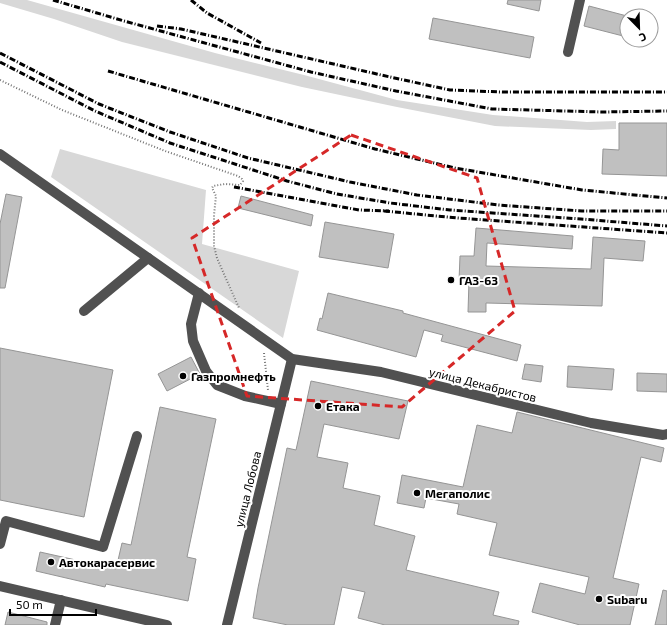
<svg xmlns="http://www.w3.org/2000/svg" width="667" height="625" viewBox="0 0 667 625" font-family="'Exo 2',sans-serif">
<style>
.green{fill:#d8d8d8}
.building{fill:#c0c0c0;stroke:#959595}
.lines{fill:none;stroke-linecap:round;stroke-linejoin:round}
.path{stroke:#737373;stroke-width:2;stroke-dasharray:1 2;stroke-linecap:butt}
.minor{stroke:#515151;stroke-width:10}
.rail{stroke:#000;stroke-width:3;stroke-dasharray:6 2 1 2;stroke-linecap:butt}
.marked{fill:none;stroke:#d62828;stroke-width:3;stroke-dasharray:8 5;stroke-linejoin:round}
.poi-dot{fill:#000;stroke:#fff;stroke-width:1.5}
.labels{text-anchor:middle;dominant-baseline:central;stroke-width:4;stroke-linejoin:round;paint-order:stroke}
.poi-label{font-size:12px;font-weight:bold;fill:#000;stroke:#fff;text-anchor:start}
.street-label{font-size:12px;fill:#000;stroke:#fff}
</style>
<rect width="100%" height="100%" fill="#fff"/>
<g class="green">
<path d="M0,0h27l188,53 89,22 93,25 96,15 94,7 29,-1v8l-25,1 -96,-4 -98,-19 -95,-20 -180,-45 -68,-23 -54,-16z"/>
<path d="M60,149l146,41 -4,54 97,27 -16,67 -232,-161z"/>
</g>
<g class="building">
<path d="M508,0h33l-2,11 -32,-7z"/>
<path d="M589,6l38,10v21l-43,-11z"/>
<path d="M433,18l101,19 -4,21 -101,-19z"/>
<path d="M619,123h48v53l-65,-2 1,-25 16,1z"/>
<path d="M6,194l16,3 -17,91h-5v-64z"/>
<path d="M241,196l72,19 -2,11 -73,-18z"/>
<path d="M325,222l69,12 -6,34 -69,-11z"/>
<path d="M476,228l97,8 -1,13 -85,-6 -1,23 105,3 2,-32 52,4 -2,20 -39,-3 -2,48 -116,-3v9h-18l1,-31h-10l1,-25h14z"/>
<path d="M328,293l75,18v2l118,32 -4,16 -76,-20 2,-6 -19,-5 -8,27 -99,-27 3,-12 2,1z"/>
<path d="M0,348l113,22 -29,147 -84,-17z"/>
<path d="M191,357l9,17 -33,17 -9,-17z"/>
<path d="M525,364l18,2 -2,16 -19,-3z"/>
<path d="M568,366l46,3 -2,21 -45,-3z"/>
<path d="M637,373l30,1v18l-30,-1z"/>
<path d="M311,381l97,20 -9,38 -75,-15 -7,33 31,6 -5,25 37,8 -6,29 41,11 -9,34 93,22 -6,23 26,6 -1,4h-133l-27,-7 7,-26 -23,-5 -8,38h-46l-35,-7 5,-30 29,-140 9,2z"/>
<path d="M160,407l56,12 -29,138 9,2 -8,42 -82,-17 -1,3 -69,-16 4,-19 76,17 6,-26 9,2z"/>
<path d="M517,412l147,36 -3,14 -20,-5 -28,121 26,6 -9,41h-50l-48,-13 8,-29 45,11 4,-17 -100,-22 8,-32 -40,-9 2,-10 -33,-6 -2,10 -27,-5 5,-28 61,12 14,-62 35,8z"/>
<path d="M663,590l4,1v34h-12z"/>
<path d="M8,612l39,10v3h-42z"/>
</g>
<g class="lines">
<g class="path">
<path d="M0,80l62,30 103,41 73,25 4,3 1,2 -3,4 -15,-1 -12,2 -1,2 4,8 -2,19v31l3,12 22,50"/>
<path d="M264,353l4,37"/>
</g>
<g class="minor">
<path d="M568,52l12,-52"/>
<path d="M0,154l292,205 89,13 210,51 72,12 4,-1"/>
<path d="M199,293l-8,31 2,17 13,30 11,14 28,11 36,8"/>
<path d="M84,311l64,-53"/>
<path d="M0,544l6,-23 97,26 34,-111"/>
<path d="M0,586l167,39"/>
<path d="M55,625l6,-25"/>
<path d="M227,625l65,-266"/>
</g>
<g class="rail">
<path d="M53,0l71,21 187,51 85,19 96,18 110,3 65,-1"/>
<path d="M191,0l16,13 54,30"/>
<path d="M157,26l24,3 209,48 60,13 52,2h165"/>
<path d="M0,53l99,51 71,28 78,26 102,24 67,13 81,10 84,6h85"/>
<path d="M0,62l95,49 75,32 117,38 50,13 53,9 60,7 131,9 86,7"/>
<path d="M108,71l267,78 80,19 127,22 85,8"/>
<path d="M234,187l125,23 30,1"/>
<path d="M384,211l74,7 209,15"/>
</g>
</g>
<path class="marked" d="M351,135l126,43 38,133 -113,96 -155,-11 -55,-158z"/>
<g class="poi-dot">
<circle cx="451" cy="280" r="4"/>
<circle cx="183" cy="376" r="4"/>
<circle cx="318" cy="406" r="4"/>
<circle cx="417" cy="493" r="4"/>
<circle cx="51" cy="562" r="4"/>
<circle cx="599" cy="599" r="4"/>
</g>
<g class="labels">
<g class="poi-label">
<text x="459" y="280">ГАЗ-63</text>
<text x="191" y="376">Газпромнефть</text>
<text x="326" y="406">Етака</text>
<text x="425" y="493">Мегаполис</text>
<text x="59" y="562">Автокарасервис</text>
<text x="607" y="599">Subaru</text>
</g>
<g class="street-label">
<text transform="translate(483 384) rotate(14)">улица Декабристов</text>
<text transform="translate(247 489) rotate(-76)">улица Лобова</text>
</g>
</g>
<g transform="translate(639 28) rotate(157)"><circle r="19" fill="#ffffff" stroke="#999999"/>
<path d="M0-3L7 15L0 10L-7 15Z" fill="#000000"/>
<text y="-6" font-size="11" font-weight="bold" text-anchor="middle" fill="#000000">С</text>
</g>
<path d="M10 609v6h86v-6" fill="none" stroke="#000000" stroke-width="2"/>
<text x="16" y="609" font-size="12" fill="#000000" stroke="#ffffff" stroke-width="3" paint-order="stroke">50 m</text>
</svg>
